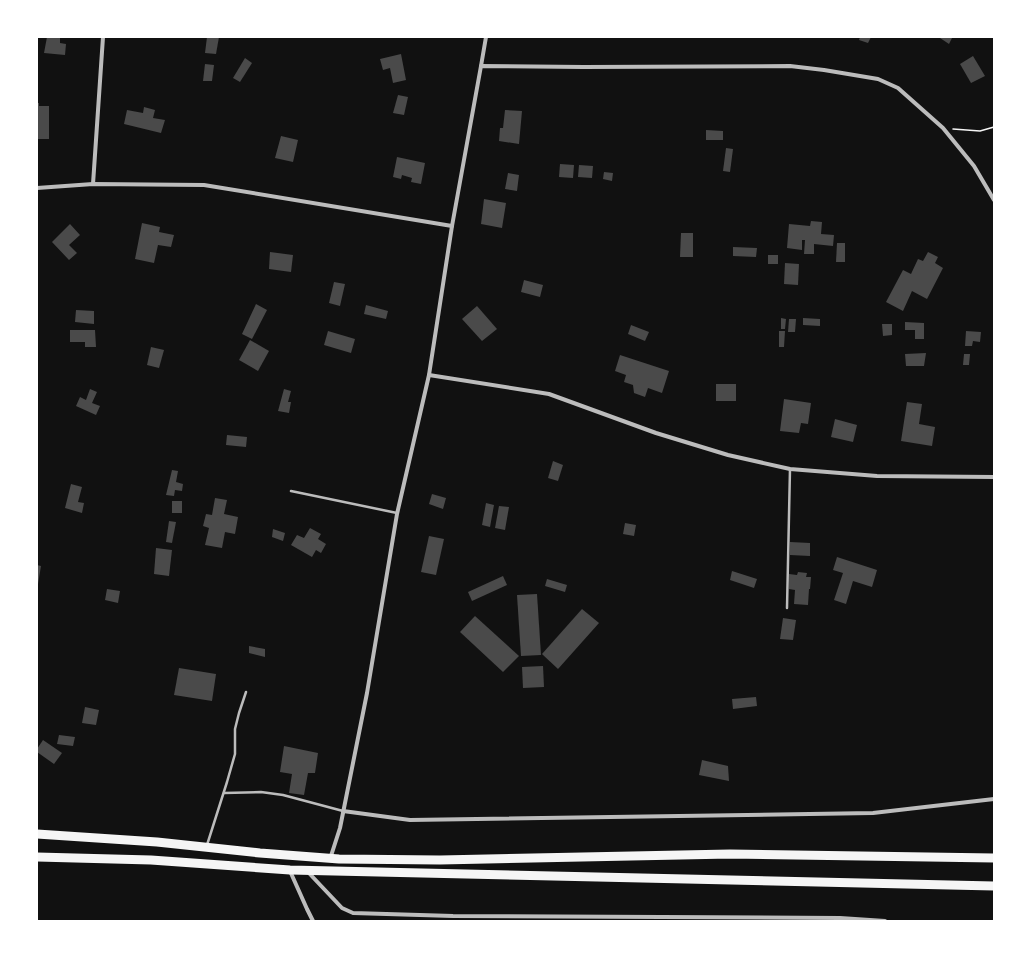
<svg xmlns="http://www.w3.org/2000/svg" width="1031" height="958" viewBox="0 0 1031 958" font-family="'Nunito Sans',sans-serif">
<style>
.building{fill:#4a4a4a}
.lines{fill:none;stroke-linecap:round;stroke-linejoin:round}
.path{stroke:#f5f5f5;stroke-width:1.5}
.service{stroke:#bcbcbc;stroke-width:2.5}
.minor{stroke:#bcbcbc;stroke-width:4}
.trunk{stroke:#f5f5f5;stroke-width:9}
</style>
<rect width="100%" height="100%" fill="#111"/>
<g class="building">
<path d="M47,37l13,1v5l6,1 -1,11 -21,-2z"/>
<path d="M207,37h12l-3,17 -11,-1z"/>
<path d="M860,37h11l-3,6 -9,-3z"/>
<path d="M941,37h10l1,1 -3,6 -9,-6z"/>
<path d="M401,54l5,26 -13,3 -3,-15 -7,2 -3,-11z"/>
<path d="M973,56l12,20 -14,7 -11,-19z"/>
<path d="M245,58l7,5 -12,19 -7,-4z"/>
<path d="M205,64l9,1 -2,16h-9z"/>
<path d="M398,95l10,2 -4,18 -11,-2z"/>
<path d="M37,103h2v3h10v33h-12z"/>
<path d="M144,107l11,3 -2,8 12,2 -4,13 -37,-9 3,-14 16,3z"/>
<path d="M505,110l17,1 -3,33 -20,-3 1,-13h3z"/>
<path d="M706,130l17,1v9h-17z"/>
<path d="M281,136l17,4 -5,22 -18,-4z"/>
<path d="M726,148l7,1 -3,23 -7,-1z"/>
<path d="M397,157l28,6 -4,21 -10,-2 1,-4 -10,-3 -1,4 -8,-2z"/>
<path d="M560,164l14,1 -1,13 -14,-1z"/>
<path d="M579,165l14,1 -1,12 -14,-1z"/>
<path d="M604,172l9,1 -1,8 -9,-2z"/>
<path d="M508,173l11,2 -2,16 -12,-2z"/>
<path d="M484,199l22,4 -4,25 -21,-4z"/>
<path d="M811,221l11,1 -1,12 13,1 -1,11 -19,-2v10h-10l1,-14h-3v10l-15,-2 2,-24 21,2z"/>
<path d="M142,223l18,4 -1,5 15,3 -3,12 -13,-2 -4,18 -19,-4z"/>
<path d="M70,224l10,11 -11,10 8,8 -8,7 -17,-18z"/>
<path d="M681,233h12v24h-13z"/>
<path d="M837,243h8v19h-9z"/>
<path d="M733,247l24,1 -1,9 -23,-1z"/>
<path d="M270,252l23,3 -2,17 -22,-3z"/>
<path d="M928,252l10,5 -3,6 8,5 -16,31 -15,-8 -9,20 -17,-9 17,-32 8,4 7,-15 5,2z"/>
<rect x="768" y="255" width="10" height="9"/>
<path d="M785,263l14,1 -1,21 -14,-1z"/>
<path d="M524,280l19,5 -3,12 -19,-5z"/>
<path d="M334,282l11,2 -5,22 -11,-3z"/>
<path d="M256,304l11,6 -15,29 -10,-5z"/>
<path d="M366,305l22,6 -2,8 -22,-5z"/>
<path d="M477,306l20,23 -15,12 -20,-22z"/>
<path d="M76,310l18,1v13l-19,-2z"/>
<path d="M781,318l5,1 -1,10h-4z"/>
<path d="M803,318l17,1v7l-17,-1z"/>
<path d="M789,319h7l-1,13h-7z"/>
<path d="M905,322l19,1v16h-9v-9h-10z"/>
<path d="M882,324h10v11l-9,1z"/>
<path d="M631,325l18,7 -4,9 -17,-7z"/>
<path d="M70,330h25l1,17h-11v-5h-15z"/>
<path d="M328,331l27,8 -4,14 -27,-8z"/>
<path d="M779,331h6l-1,16h-5z"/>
<path d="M966,331l15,1 -1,10 -7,-1 -1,5h-7z"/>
<path d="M250,340l19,11 -11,20 -19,-11z"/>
<path d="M151,347l13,3 -5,18 -12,-3z"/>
<path d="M926,353l-2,13h-18l-1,-12z"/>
<path d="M964,354h6l-1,11h-6z"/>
<path d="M620,355l49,16 -7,22 -14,-5 -3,9 -11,-4 -1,-8 -9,-3 2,-7 -11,-4z"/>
<rect x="716" y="384" width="20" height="17"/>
<path d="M90,389l7,3 -5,11 8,3 -4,9 -20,-9 4,-9 6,3z"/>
<path d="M284,389l7,2 -3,11h3l-2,11 -11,-2z"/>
<path d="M784,399l27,4 -3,21 -7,-1 -2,10 -19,-2z"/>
<path d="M907,402l15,2 -3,20 16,3 -3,19 -31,-5z"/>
<path d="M835,419l22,6 -4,17 -22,-5z"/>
<path d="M227,435l20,2 -1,10 -20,-2z"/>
<path d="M553,461l10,4 -5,16 -10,-3z"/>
<path d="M172,470l6,1 -2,11 7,2 -1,7 -7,-1 -1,6 -8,-1z"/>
<path d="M71,484l11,3 -4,15 6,1 -2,10 -17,-5z"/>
<path d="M432,494l14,4 -3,11 -14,-5z"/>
<path d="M215,498l12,2 -3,14 14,3 -3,17 -10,-2 -3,16 -17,-3 4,-17 -6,-2 3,-12 6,1z"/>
<rect x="172" y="501" width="10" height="12"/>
<path d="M486,503l8,2 -4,22 -8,-2z"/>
<path d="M499,506l10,1 -4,23 -10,-2z"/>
<path d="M169,521l7,1 -4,21 -6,-1z"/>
<path d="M625,523l11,2 -2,11 -11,-2z"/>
<path d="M310,528l11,6 -3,5 8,5 -5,9 -5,-3 -4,7 -21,-12 6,-10 7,3z"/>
<path d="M273,529l12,4 -2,8 -11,-4z"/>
<path d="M429,536l15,3 -8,36 -15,-3z"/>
<path d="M790,542l20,1v13l-20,-1z"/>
<path d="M156,548l16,2 -3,26 -15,-2z"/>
<path d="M837,557l40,13 -5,17 -19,-6 -7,23 -12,-4 9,-27 -10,-3z"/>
<path d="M37,565l4,1 -3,18h-1z"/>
<path d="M732,571l25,8 -3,9 -24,-8z"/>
<path d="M798,572l9,1 -1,4h5l-1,12h-1l-1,16 -14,-1 1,-14 -6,-1v-15l8,1z"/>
<path d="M503,576l4,9 -35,16 -4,-9z"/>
<path d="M547,579l20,6 -2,7 -20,-6z"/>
<path d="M107,589l13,2 -2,12 -13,-3z"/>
<path d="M537,594l4,61 -20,1 -4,-61z"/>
<path d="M582,609l17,14 -41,46 -16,-15z"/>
<path d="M475,616l44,40 -16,16 -43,-40z"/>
<path d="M783,618l13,2 -3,20 -13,-1z"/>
<path d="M249,646l16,3v8l-16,-4z"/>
<path d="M543,666l1,21 -21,1 -1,-21z"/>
<path d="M179,668l37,6 -4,27 -38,-6z"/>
<path d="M756,697l1,9 -24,3 -1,-10z"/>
<path d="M85,707l14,3 -3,15 -14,-2z"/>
<path d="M59,735l16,2 -2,9 -16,-2z"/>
<path d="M43,740l19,13 -8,11 -17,-12v-3z"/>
<path d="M284,746l34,7 -3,20h-7l-4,22 -15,-2 3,-19 -12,-2z"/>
<path d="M702,760l26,6 1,15 -30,-6z"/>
</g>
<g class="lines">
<path class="path" d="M953,129l27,2 14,-4"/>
<g class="service">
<path d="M291,491l106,22"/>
<path d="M787,608l3,-139"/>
<path d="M224,793l37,-1 22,3 60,16"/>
<path d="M207,845l20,-63 8,-28v-25l4,-16 7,-21"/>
</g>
<g class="minor">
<path d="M481,66l5,-29"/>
<path d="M93,184l10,-147"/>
<path d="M37,188l56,-4 111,1 248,41"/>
<path d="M429,375l120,19 107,39 72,22 62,14 87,7 117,1"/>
<path d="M343,811l67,9 463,-7 121,-14"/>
<path d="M330,859l10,-31 27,-135 30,-179 32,-139 23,-149 29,-160 103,1 206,-1 34,4 54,9 20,9 45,40 31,38 20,34"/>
<path d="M290,871l17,38 6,12"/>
<path d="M307,871l35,37 11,5 100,3 387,2 45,3"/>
</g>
<g class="trunk">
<path d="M37,834l120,8 103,11 79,6 101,1 290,-6 264,4"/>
<path d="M37,857l114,3 139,10 704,16"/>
</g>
</g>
<rect width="1031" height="958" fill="none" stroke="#ffffff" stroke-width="76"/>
</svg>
